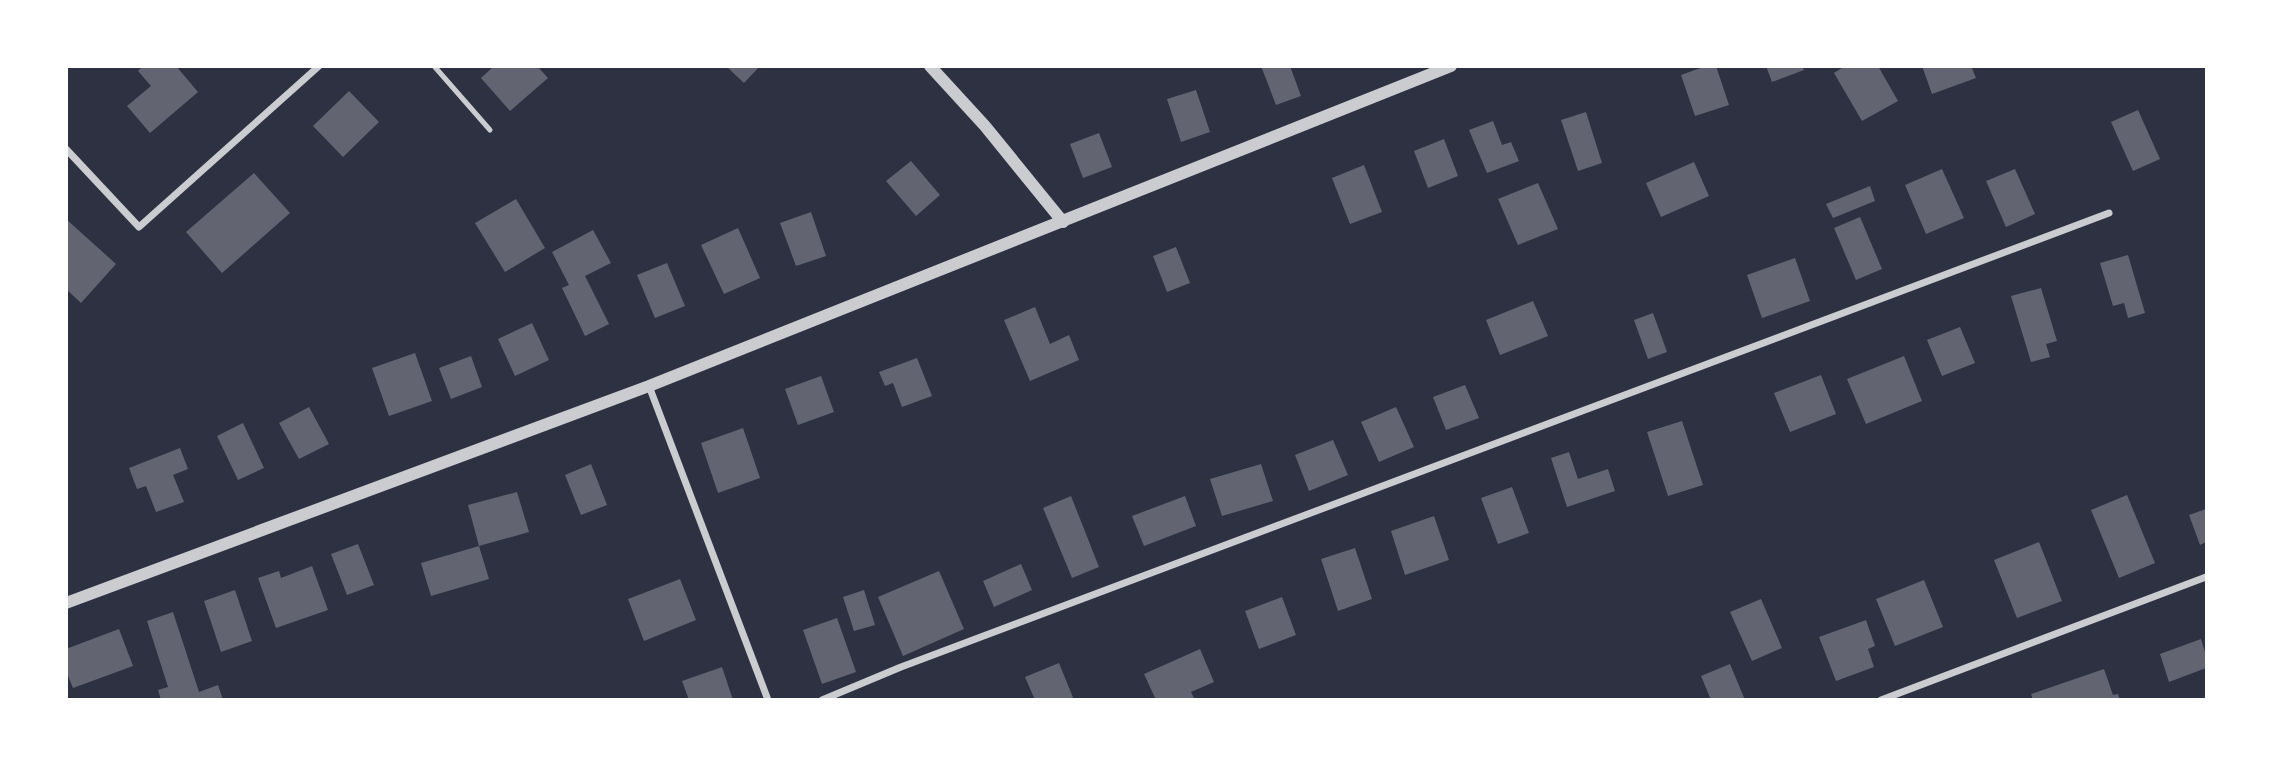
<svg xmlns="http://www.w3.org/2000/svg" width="2273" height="766" viewBox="0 0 2273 766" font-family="'DM Sans',sans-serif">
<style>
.building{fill:#626471}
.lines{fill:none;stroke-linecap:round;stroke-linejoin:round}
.service{stroke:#caccd0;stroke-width:5}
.minor{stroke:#caccd0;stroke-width:7}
.tertiary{stroke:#caccd0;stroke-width:12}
</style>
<rect width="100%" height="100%" fill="#2d3142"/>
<g class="building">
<path d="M143,66h33l22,26 -48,41 -23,-27 24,-20 -13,-15z"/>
<path d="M494,66h43l11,12 -38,33 -29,-33z"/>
<path d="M726,66h34l-16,17z"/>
<path d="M1261,66h29l11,30 -25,9z"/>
<path d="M1706,66h10l13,39 -34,11 -14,-41z"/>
<path d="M1766,66h36l2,4 -32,12z"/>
<path d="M1845,66h33l20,35 -36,20 -28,-48z"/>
<path d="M1922,66h49l5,12 -44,16z"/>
<path d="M1196,90l14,42 -29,10 -14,-43z"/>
<path d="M349,91l30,31 -36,35 -30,-31z"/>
<path d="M2138,110l22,49 -27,12 -22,-49z"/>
<path d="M1586,112l16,51 -24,8 -17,-51z"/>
<path d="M1493,121l9,24 9,-3 8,19 -32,12 -18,-43z"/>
<path d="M1099,133l13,34 -29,11 -13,-34z"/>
<path d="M1444,139l14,37 -30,12 -14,-37z"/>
<path d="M911,161l29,34 -24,21 -30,-35z"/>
<path d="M1694,162l15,34 -48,21 -15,-34z"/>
<path d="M1364,165l18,47 -32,12 -18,-46z"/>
<path d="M1942,169l22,49 -38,16 -21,-49z"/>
<path d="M2015,169l20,45 -29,13 -20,-46z"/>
<path d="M254,173l36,40 -68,60 -36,-41z"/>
<path d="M1538,183l20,46 -40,16 -20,-46z"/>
<path d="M1870,186l5,15 -42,17 -7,-14z"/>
<path d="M516,199l29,49 -40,24 -30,-49z"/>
<path d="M811,212l15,44 -30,10 -16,-43z"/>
<path d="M1860,217l22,52 -26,11 -22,-52z"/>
<path d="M66,219l50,45 -35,39 -15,-14z"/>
<path d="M738,228l22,50 -36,16 -23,-49z"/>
<path d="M593,230l18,33 -26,13 24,48 -24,12 -23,-48 7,-3 -17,-33z"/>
<path d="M1176,247l14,36 -23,9 -14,-36z"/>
<path d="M2128,255l17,58 -17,5 -4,-15 -11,3 -13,-43z"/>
<path d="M1795,258l15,43 -48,17 -15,-43z"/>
<path d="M667,263l18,43 -30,12 -18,-43z"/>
<path d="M2041,288l16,53 -11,3 4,13 -19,5 -20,-66z"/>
<path d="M1533,301l15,35 -48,19 -14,-35z"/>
<path d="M1035,307l15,37 19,-9 10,25 -49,21 -26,-61z"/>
<path d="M1653,313l14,39 -19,7 -14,-39z"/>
<path d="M532,323l17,37 -34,16 -17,-37z"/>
<path d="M1960,327l15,36 -33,13 -15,-36z"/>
<path d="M415,353l17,48 -43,15 -17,-48z"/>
<path d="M471,356l11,31 -31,12 -12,-31z"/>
<path d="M1904,356l18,45 -56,23 -19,-45z"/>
<path d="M917,358l15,38 -30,11 -9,-24 -8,3 -6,-14z"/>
<path d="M1821,375l15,39 -46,18 -16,-39z"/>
<path d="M821,376l13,36 -36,13 -13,-36z"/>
<path d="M1465,385l14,33 -33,12 -13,-33z"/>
<path d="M309,407l20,37 -30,15 -20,-36z"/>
<path d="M1396,407l18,40 -35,15 -18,-40z"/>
<path d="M1682,421l21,64 -35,11 -21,-64z"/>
<path d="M243,423l21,45 -26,12 -21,-44z"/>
<path d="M743,428l17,50 -42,15 -17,-50z"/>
<path d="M1333,440l15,35 -39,16 -14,-36z"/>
<path d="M180,448l8,21 -15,6 11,27 -28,10 -10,-26 -9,3 -8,-21z"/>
<path d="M1569,452l9,27 30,-10 7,22 -48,16 -16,-49z"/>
<path d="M591,464l16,41 -26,10 -16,-40z"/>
<path d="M1261,464l12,37 -51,15 -12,-37z"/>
<path d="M1512,487l17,46 -31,11 -17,-46z"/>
<path d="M517,492l12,40 -50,14 10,33 -58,17 -10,-33 58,-17 -11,-41z"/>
<path d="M2127,495l28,68 -36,15 -28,-68z"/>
<path d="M1071,496l28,71 -27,11 -29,-70z"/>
<path d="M1185,496l11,30 -52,20 -12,-30z"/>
<path d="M2206,509v33l-6,3 -11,-30z"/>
<path d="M1434,516l15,44 -44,15 -14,-44z"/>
<path d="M2039,542l23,59 -45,17 -23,-58z"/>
<path d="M358,544l16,41 -27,10 -16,-41z"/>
<path d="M1355,548l17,51 -34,12 -17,-52z"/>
<path d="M1021,564l11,26 -38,17 -11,-26z"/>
<path d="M312,566l16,44 -52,18 -18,-50 21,-7 2,7z"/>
<path d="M939,571l25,58 -61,27 -25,-59z"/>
<path d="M680,579l16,41 -52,21 -16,-42z"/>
<path d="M1924,580l19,47 -48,19 -19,-47z"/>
<path d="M235,590l17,51 -31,11 -17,-51z"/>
<path d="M864,590l11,35 -21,6 -11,-34z"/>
<path d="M1282,597l14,38 -37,14 -14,-38z"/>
<path d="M1761,599l21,49 -30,13 -22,-49z"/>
<path d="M173,612l26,80 19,-7 5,15h-62l-3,-10 10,-3 -21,-66z"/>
<path d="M837,618l19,54 -34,12 -19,-54z"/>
<path d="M1866,620l9,26 -7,3 6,18 -38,14 -17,-44z"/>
<path d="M119,629l14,37 -60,22 -7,-17v-22z"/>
<path d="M2201,639l5,16v13l-37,14 -9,-28z"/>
<path d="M1200,649l14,33 -23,10 4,8h-39l-12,-26z"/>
<path d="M1059,663l15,37h-39l-10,-23z"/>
<path d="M1730,664l15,36h-34l-10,-24z"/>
<path d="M722,667l11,33h-44l-7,-19z"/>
<path d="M2104,669l9,26 5,-1 2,6h-87l-2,-6z"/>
</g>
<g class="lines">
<path class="service" d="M434,66l56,64"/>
<g class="minor">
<path d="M66,149l73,78 180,-161"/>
<path d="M649,386l119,314"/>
<path d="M822,700l79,-33 1208,-454"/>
<path d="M1881,700l325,-123"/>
</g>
<g class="tertiary">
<path d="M930,66l55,60 78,96"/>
<path d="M66,603l583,-217 802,-320"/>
</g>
</g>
<rect width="2273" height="766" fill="none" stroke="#ffffff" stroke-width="136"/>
</svg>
